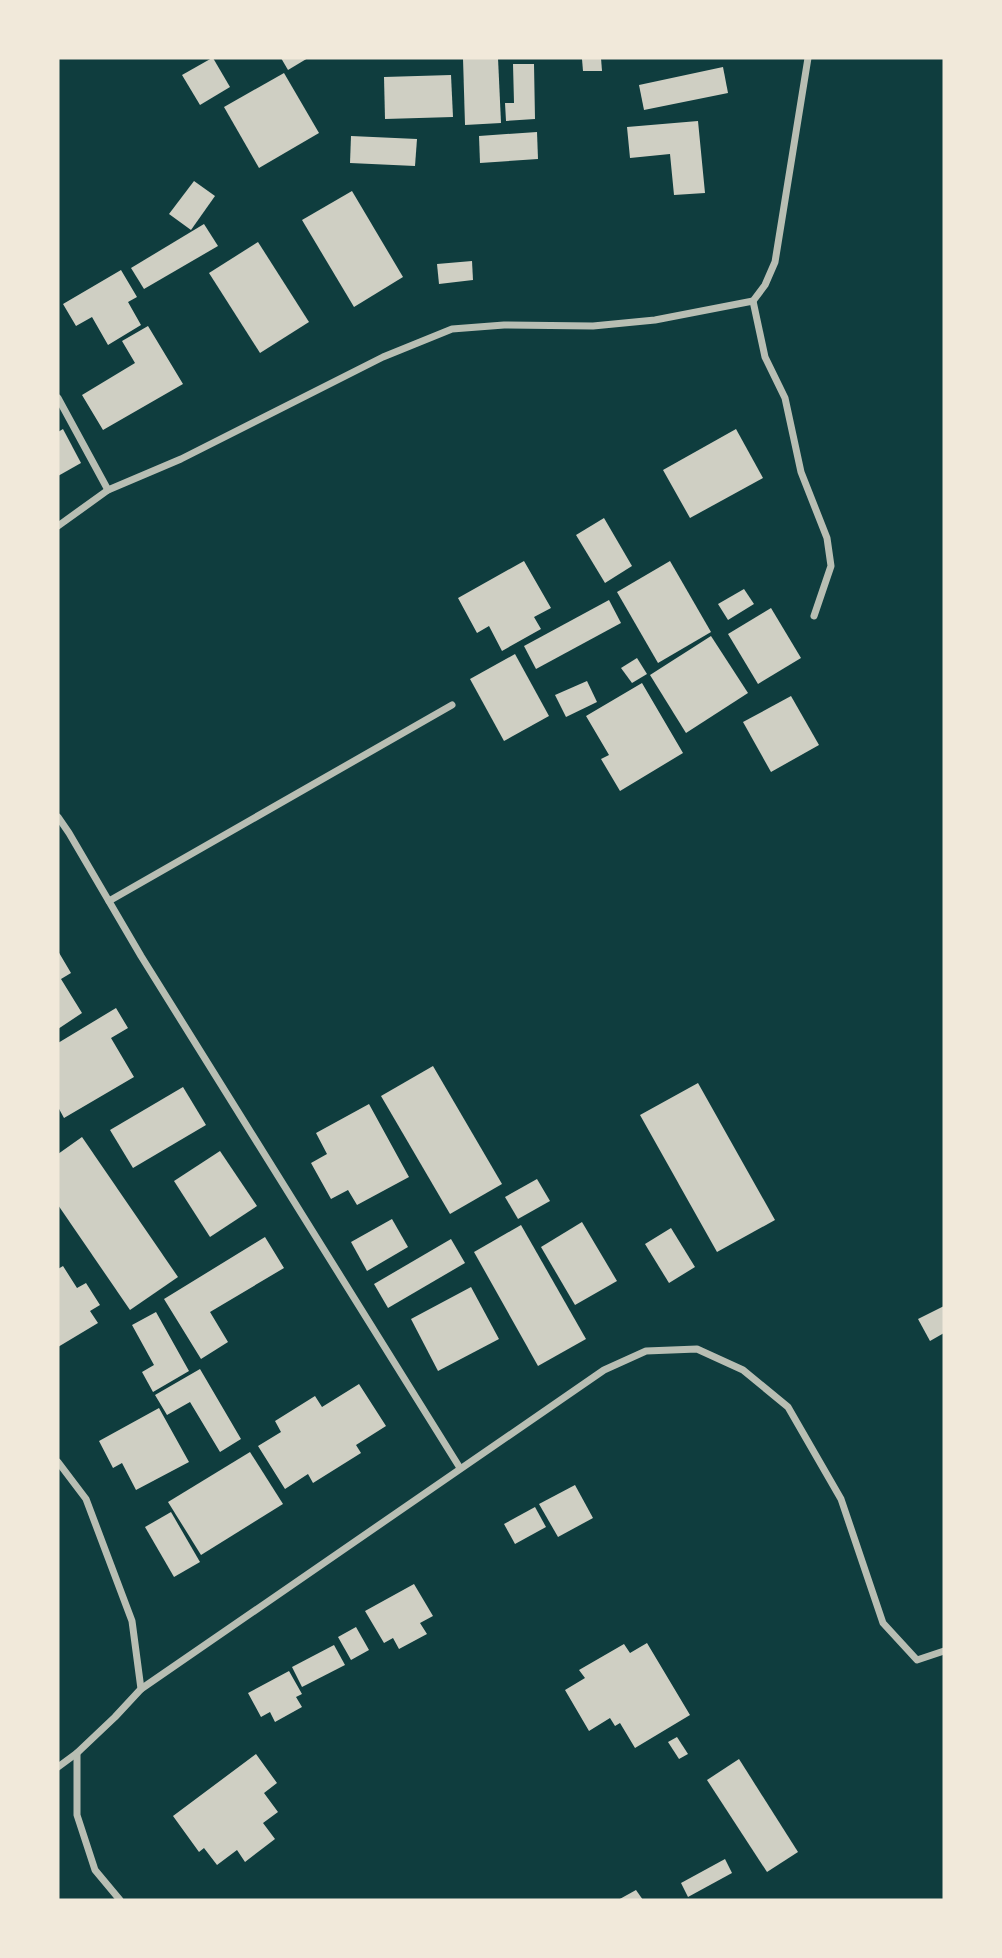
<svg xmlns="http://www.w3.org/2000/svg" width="1002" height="1958" viewBox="0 0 1002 1958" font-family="Helvetica,sans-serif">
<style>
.building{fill:#cfcfc3}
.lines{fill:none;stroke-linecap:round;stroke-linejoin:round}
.minor{stroke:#b8beb3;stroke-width:7}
</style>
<rect width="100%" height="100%" fill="#0f3d3e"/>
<g class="building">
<path d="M212,58h1l17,29 -30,18 -18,-30z"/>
<path d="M281,58h27l-20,12z"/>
<path d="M463,58h35l3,65 -36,2z"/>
<path d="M601,58l1,13h-19l-1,-12z"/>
<path d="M513,64h21l1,55 -29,2 -1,-18h9z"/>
<path d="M723,67l5,26 -84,17 -5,-25z"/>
<path d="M284,73l35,60 -60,35 -35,-61z"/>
<path d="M451,75l2,42 -68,2 -1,-42z"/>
<path d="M698,121l7,72 -31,2 -4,-41 -40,4 -3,-31z"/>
<path d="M537,132l1,27 -58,4 -1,-27z"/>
<path d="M351,136l66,3 -2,27 -65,-3z"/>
<path d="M194,181l21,15 -24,34 -22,-16z"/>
<path d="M352,191l51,86 -49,30 -52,-87z"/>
<path d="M204,224l14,22 -74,43 -13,-21z"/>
<path d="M258,242l51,80 -49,31 -51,-80z"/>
<path d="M472,261l1,19 -34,4 -2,-20z"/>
<path d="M121,270l16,27 -9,5 13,23 -33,20 -16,-28 -16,9 -13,-22z"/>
<path d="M148,326l35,58 -80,46 -21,-35 53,-32 -13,-22z"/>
<path d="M63,429l18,34 -23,13v-44z"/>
<path d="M736,429l27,49 -73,40 -27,-48z"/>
<path d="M604,518l28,48 -27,17 -29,-48z"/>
<path d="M524,561l27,47 -17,9 7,12 -39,22 -13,-25 -12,7 -19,-35z"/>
<path d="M670,561l41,71 -53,31 -41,-71z"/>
<path d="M744,589l10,15 -26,16 -10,-16z"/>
<path d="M609,600l12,23 -85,46 -12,-23z"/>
<path d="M771,608l30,50 -43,26 -30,-50z"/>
<path d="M711,636l37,57 -62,40 -36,-58z"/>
<path d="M515,654l34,62 -45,25 -34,-62z"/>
<path d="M637,658l10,16 -15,9 -11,-15z"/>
<path d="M587,681l10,21 -31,15 -11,-22z"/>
<path d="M642,683l41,70 -63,38 -19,-32 8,-4 -23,-39z"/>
<path d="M791,696l28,49 -48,27 -28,-50z"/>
<path d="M58,951l13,22 -10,6 21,34 -24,16z"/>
<path d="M116,1008l12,20 -17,10 23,39 -70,41 -6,-11v-64z"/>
<path d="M433,1066l69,118 -52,30 -69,-118z"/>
<path d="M698,1083l77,137 -58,32 -77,-137z"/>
<path d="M183,1087l23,38 -73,43 -23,-38z"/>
<path d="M369,1104l40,73 -52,28 -9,-15 -17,9 -20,-36 16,-9 -11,-21z"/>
<path d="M82,1137l96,140 -48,33 -72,-105v-51z"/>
<path d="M220,1151l37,55 -47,31 -36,-56z"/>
<path d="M537,1179l13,22 -32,18 -13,-22z"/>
<path d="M392,1219l16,28 -41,24 -16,-29z"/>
<path d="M582,1222l35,59 -42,24 -34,-58z"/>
<path d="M521,1225l65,114 -48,27 -64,-114z"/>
<path d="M671,1228l24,39 -26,16 -24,-39z"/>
<path d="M265,1237l19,31 -74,44 18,30 -27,17 -37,-60z"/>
<path d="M451,1239l14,24 -77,45 -14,-24z"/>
<path d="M63,1266l14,22 9,-5 14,22 -10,6 8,12 -40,24v-78z"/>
<path d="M471,1287l28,52 -61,32 -27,-52z"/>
<path d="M944,1306v27l-14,8 -12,-22z"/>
<path d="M156,1312l33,59 -36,21 -11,-20 12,-7 -22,-40z"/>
<path d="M200,1369l41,70 -21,13 -30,-50 -23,13 -12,-20z"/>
<path d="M359,1384l27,42 -30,19 5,8 -48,30 -5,-9 -23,15 -27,-43 23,-14 -6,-11 40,-25 7,11z"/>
<path d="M159,1408l30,54 -53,28 -14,-27 -9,5 -14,-27z"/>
<path d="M250,1452l33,52 -82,51 -33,-53z"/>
<path d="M575,1485l18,33 -35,19 -19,-33z"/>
<path d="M535,1507l11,20 -31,17 -11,-20z"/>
<path d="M171,1512l29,50 -26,15 -29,-50z"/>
<path d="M414,1584l19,32 -13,7 7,11 -28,15 -6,-11 -9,5 -19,-32z"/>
<path d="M356,1627l13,23 -18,10 -13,-23z"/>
<path d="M647,1643l43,72 -55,33 -15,-25 -5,3 -5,-8 -21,13 -24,-41 20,-12 -6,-8 45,-26 6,9z"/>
<path d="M334,1645l11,20 -43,22 -10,-20z"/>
<path d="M289,1671l13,23 -6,3 6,10 -27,15 -5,-10 -9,5 -13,-24z"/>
<path d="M677,1737l11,17 -9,5 -11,-17z"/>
<path d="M256,1754l21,29 -13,10 14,19 -15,11 12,16 -30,23 -8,-12 -20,15 -13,-17 -5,4 -26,-36z"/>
<path d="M739,1759l59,93 -31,20 -60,-92z"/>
<path d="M725,1859l7,14 -44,24 -7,-14z"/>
<path d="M636,1890l7,10h-25z"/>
</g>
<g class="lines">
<g class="minor">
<path d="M753,301l12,56 20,41 16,74 26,66 4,28 -17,50"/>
<path d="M58,398l50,92"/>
<path d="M58,526l50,-36 73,-31 202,-102 69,-28 52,-4 89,1 62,-6 98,-19 12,-16 10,-23 33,-204"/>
<path d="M58,817l11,16 72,123 319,512"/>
<path d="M109,901l343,-196"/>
<path d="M58,1462l28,37 46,122 9,68 -26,28 -38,36v62l18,55 25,30"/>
<path d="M141,1689l463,-319 42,-19 51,-2 46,21 45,37 53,92 42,124 34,37 27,-9"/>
<path d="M58,1767l19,-14"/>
</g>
</g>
<rect width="1002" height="1958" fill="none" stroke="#f1e9da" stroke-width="119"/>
</svg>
